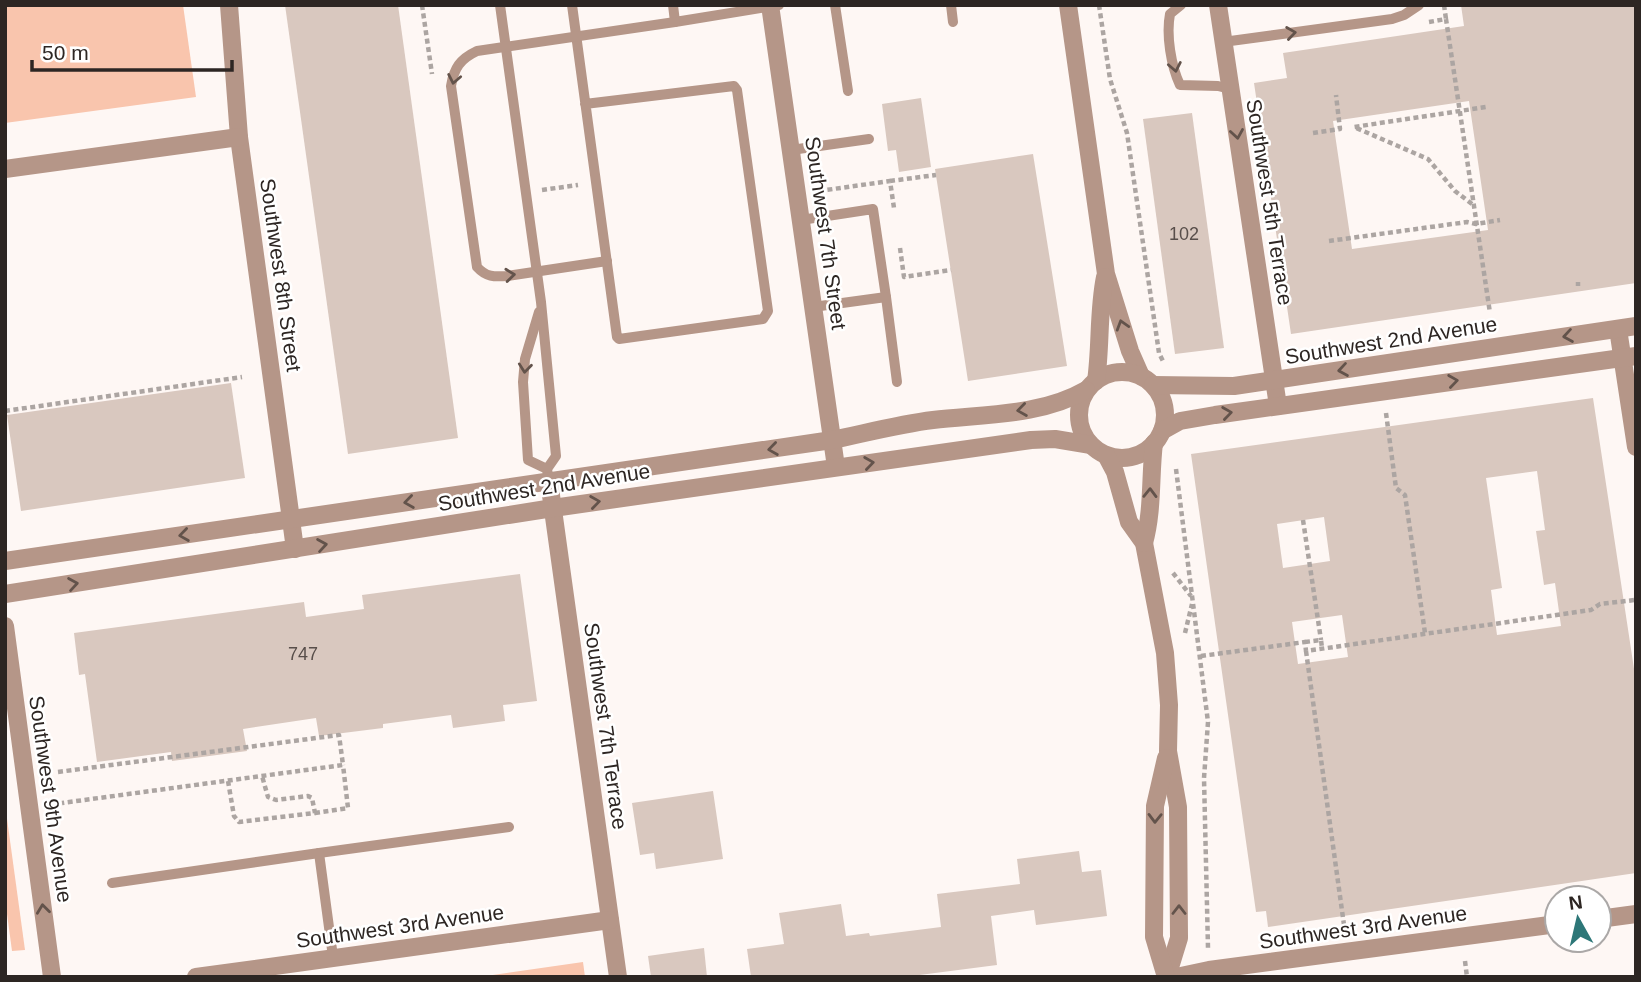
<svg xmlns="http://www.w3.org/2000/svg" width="1641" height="982" viewBox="0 0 1641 982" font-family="Arial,sans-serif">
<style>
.green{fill:#f9c5ad}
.building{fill:#d9c8bf;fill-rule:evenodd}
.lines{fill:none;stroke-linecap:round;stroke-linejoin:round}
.path{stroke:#aca5a2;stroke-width:4.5;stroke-dasharray:5 3.5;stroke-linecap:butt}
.service{stroke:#b59688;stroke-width:10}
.minor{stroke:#b59688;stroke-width:18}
.tertiary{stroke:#b59688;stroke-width:18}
.oneway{stroke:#63534b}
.labels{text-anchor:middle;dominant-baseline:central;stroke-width:5;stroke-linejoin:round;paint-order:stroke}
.number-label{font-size:18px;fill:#584e4a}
.street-label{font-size:21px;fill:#2d2623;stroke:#fff}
</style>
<rect width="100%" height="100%" fill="#fef7f4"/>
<g class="green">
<path d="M5,5h178l13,92 -191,26z"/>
<path d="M5,804l20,146 -13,1 -7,-52z"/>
<path d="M583,962l2,15h-106z"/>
</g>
<g class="building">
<path d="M285,5h113l60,433 -110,16z"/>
<path d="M1461,5h175v278l-345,51 -37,-251 33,-5 -4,-25 181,-27zM1469,101l19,129 -136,19 -19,-128z"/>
<path d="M921,98l10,69 -32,5 -3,-22 -8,1 -6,-47z"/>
<path d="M1192,113l32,235 -49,6 -32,-235z"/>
<path d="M1033,154l34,212 -99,15 -33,-212z"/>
<path d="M231,383l14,95 -224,33 -14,-96z"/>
<path d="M1593,398l43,284v191l-368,54 -2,-16 -10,1 -65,-458zM1537,471l8,59 -9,1 8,54 11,-2 6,43 -64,9 -6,-45 11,-2 -16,-110zM1324,517l6,44 -47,7 -6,-44zM1342,615l6,42 -50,7 -6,-42z"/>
<path d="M520,574l17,127 -34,4 2,16 -52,7 -2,-13 -68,9v4l-64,8 -3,-18 -73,11 4,22 -75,10 -1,-9 -74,10 -12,-88 -6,1 -5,-42 230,-31 2,15 58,-8 -2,-14z"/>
<path d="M713,791l10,68 -67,10 -2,-16 -14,2 -8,-52z"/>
<path d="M1079,851l3,21 19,-2 6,46 -71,9 -2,-15 -43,6 6,49 -93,12h-153l-4,-28 37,-5 -5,-31 62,-9 5,32 23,-3 1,3 71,-9 -4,-33 83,-10 -3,-25z"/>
<path d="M704,948l3,29h-56l-3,-21z"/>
</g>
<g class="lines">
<g class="path">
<path d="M422,5l10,69"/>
<path d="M1099,5l11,74 17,54 32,220 5,10"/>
<path d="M1444,5l2,14"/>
<path d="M1429,22l17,-3 44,294"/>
<path d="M1313,133l27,-4 -4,-34"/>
<path d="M890,181l46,-6"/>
<path d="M542,190l36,-5"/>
<path d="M819,191l71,-10 4,27"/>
<path d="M1472,204l-17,-13 -27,-32 -74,-32 132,-20"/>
<path d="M1329,241l138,-19 9,2 24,-4"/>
<path d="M900,248l4,29 47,-7"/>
<path d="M1578,282v4"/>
<path d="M5,411l237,-34"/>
<path d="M1386,413l10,75 9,7 20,138"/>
<path d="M1176,469l32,253 -4,56 4,170"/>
<path d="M1303,520l18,120"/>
<path d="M1173,573l18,23"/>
<path d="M1185,633l7,-29"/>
<path d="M1305,642l16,-2 1,8"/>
<path d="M1306,651l38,274"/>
<path d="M1201,656l104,-14 1,9 285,-41 9,-6 35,-4"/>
<path d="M58,772l281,-37 4,30 -281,38"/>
<path d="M228,781l6,35 5,6 76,-9 -3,-15 -4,-2 -32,4 -8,-3 -6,-21"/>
<path d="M315,813l33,-5 -5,-43"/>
<path d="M1465,961l2,16"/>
</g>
<g class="service">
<path d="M500,5l41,297 15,154 -9,13 2,12"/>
<path d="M572,5c15,111 30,222 45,332l2,2 144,-20 5,-8 -31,-221 -3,-4 -149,18"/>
<path d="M673,5l2,17 104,-17"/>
<path d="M835,5l13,86"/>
<path d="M951,5l2,17"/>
<path d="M1181,5l-11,9c-4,21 1,52 10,71l38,1 12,3"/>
<path d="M1223,42l169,-23 12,-4 15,-10"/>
<path d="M791,150l78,-11"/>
<path d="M801,220l72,-11 13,88"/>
<path d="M607,261l-100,15c-13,1 -21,1 -30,-9l-26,-181c3,-18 9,-27 26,-35l198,-29"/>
<path d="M813,307l73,-10 11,85"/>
<path d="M539,312l-14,47 -2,23 5,78 19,9"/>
<path d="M319,853l190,-26"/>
<path d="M112,883l207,-30 14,104"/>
</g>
<g class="minor">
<path d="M229,5l10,132 56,412"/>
<path d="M770,5l66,462"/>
<path d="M1218,5l60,401"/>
<path d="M5,169l234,-32"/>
<path d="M1618,329l18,118"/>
<path d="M549,481l69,496"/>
<path d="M5,626l47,351"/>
<path d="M1599,919l37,-5"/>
<path d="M196,977l414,-57"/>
<path d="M1176,977l33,-7 348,-46"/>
</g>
<g class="tertiary">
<path d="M1068,5l38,269 24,77 11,25"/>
<circle cx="1122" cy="415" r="43"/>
<path d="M1096,381c5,-35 2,-70 9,-104"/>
<path d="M1153,385l81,1 402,-60"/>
<path d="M1162,431l18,-10 35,-6 421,-59"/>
<path d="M1106,455l9,17 14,50 15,21 21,110 4,52 -1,46 10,56 1,131 -12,39"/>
<path d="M1144,543c9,-32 6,-67 10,-100"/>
<path d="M5,561l827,-121c34,-7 68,-16 101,-20 51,-6 108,-4 153,-30"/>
<path d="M5,594l548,-86 478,-68 24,-1 36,6"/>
<path d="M1166,977l-12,-40 1,-131 11,-48"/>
</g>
</g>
<defs><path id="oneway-chevron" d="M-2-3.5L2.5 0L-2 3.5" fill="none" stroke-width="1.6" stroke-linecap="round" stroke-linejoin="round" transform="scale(1.75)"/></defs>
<g class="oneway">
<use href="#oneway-chevron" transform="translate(1291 33) rotate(-8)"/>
<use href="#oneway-chevron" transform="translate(1175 67) rotate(79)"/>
<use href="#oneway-chevron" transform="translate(454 79) rotate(101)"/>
<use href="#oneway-chevron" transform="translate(1237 134) rotate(81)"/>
<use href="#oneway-chevron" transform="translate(510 275) rotate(-6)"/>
<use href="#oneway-chevron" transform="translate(1122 325) rotate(-107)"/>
<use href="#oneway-chevron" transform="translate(1568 336) rotate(171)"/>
<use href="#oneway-chevron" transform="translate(525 368) rotate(96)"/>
<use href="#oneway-chevron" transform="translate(1343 370) rotate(171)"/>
<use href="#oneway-chevron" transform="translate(1453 381) rotate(-8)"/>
<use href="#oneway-chevron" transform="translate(1022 410) rotate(172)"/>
<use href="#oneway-chevron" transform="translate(1227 413) rotate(-8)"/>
<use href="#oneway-chevron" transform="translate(773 449) rotate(172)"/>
<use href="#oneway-chevron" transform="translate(869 463) rotate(-8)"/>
<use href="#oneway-chevron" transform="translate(1150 493) rotate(-89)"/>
<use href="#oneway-chevron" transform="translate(409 502) rotate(172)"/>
<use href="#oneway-chevron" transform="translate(595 502) rotate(-8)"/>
<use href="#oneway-chevron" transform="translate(184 535) rotate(172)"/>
<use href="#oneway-chevron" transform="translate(322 545) rotate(-9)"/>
<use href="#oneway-chevron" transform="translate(73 584) rotate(-9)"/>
<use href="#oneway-chevron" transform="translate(1155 818) rotate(91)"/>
<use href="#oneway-chevron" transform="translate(43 909) rotate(-97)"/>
<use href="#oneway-chevron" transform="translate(1179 910) rotate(-90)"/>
</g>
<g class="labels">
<g class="number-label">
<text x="1184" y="234">102</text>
<text x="303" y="654">747</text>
</g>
<g class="street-label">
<text transform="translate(1270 202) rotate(81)">Southwest 5th Terrace</text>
<text transform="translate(826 233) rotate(82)">Southwest 7th Street</text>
<text transform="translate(281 275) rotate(82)">Southwest 8th Street</text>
<text transform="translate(1391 340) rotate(-9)">Southwest 2nd Avenue</text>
<text transform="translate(544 487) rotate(-9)">Southwest 2nd Avenue</text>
<text transform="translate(606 726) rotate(82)">Southwest 7th Terrace</text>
<text transform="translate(51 799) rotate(82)">Southwest 9th Avenue</text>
<text transform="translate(400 926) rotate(-8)">Southwest 3rd Avenue</text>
<text transform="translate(1363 927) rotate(-8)">Southwest 3rd Avenue</text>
</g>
</g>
<rect width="1641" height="982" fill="none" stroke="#2d2623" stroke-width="14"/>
<g transform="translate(1578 919) rotate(352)"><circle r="33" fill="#ffffff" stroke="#aba8a7" stroke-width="2"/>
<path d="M0-5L12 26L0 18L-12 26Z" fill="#2d7778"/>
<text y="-10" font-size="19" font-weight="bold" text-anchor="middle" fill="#2d2623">N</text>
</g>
<path d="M32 60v10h200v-10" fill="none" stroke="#2d2623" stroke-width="3.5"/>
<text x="42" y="60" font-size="21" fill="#2d2623" stroke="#ffffff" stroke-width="5" paint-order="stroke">50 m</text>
</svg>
